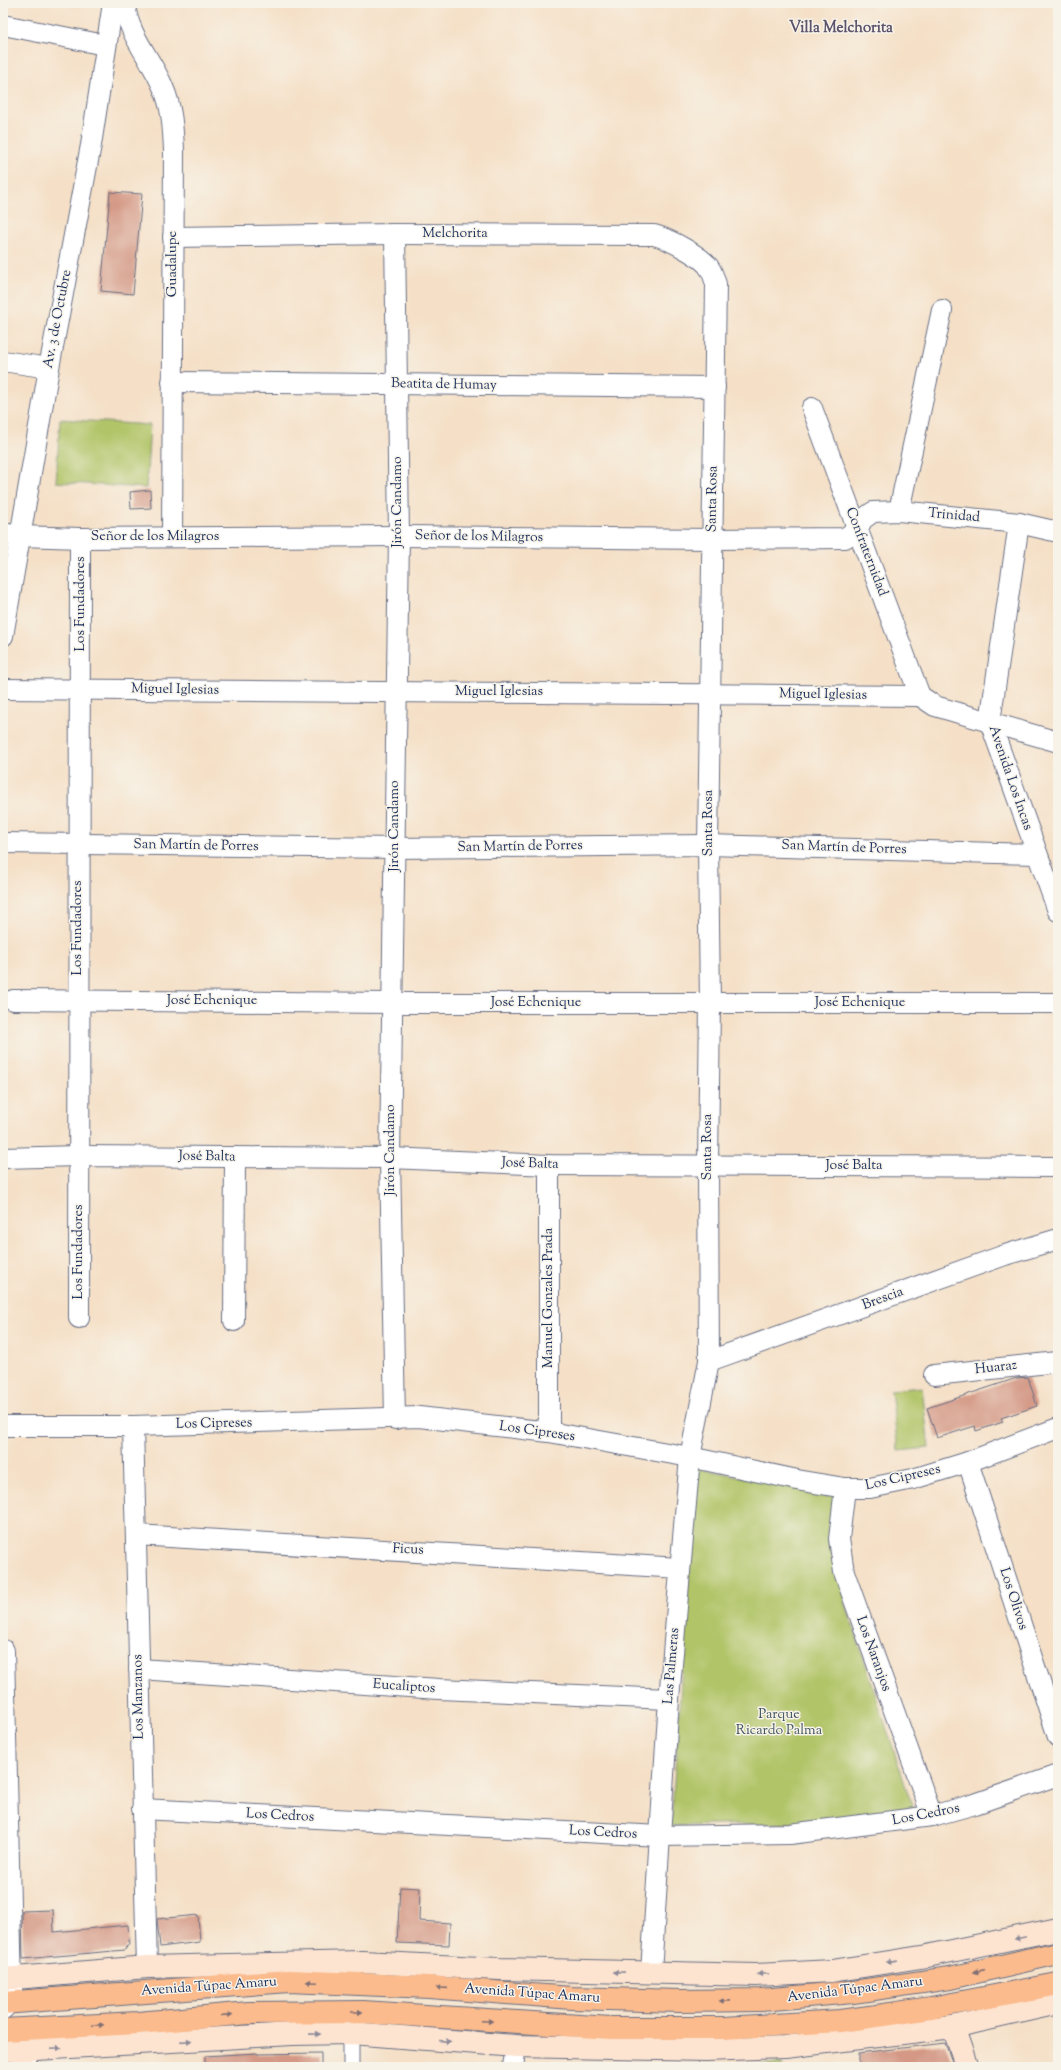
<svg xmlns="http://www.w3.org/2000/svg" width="1061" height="2070" viewBox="0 0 1061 2070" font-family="'Sorts Mill Goudy',serif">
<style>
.green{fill:#b1c468;stroke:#667a63}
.building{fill:#d49885}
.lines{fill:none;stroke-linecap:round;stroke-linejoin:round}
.pedestrian-casing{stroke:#676d83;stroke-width:17}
.minor-casing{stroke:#676d83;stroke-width:22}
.tertiary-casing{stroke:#676d83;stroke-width:24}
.secondary-casing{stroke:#676d83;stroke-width:24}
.trunk-casing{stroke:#676d83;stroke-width:24}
.pedestrian{stroke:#fff;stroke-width:15}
.minor{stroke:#fff;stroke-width:20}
.tertiary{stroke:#fff;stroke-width:22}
.secondary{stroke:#fde4d1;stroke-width:22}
.trunk{stroke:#fbbb8d;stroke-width:22}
.oneway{fill:#8c8a98}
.oneway2{fill:#806e73}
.labels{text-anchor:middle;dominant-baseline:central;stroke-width:3;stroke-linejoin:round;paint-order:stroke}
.street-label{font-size:14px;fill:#1b2f5e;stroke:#f7f3e8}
.park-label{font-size:14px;fill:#405460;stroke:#f7f3e8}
.neighbourhood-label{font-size:15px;font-weight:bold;fill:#5c546c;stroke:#f7f3e8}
</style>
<rect width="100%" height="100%" fill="#f7f3e8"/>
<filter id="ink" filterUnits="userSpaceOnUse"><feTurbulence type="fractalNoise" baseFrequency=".025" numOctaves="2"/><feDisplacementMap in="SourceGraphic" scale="8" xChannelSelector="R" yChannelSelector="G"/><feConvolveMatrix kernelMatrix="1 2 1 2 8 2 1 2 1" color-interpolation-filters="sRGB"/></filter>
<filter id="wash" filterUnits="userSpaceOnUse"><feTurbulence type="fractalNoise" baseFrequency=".012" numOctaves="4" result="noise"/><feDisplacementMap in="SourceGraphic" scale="16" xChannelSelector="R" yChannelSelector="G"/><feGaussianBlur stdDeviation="0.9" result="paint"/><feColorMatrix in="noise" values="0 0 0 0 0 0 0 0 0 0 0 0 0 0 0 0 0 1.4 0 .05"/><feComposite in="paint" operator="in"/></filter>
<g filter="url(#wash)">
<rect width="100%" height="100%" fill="#f5e0c7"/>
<g class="green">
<path d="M60,419l90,6 -4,63 -90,-6z"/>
<path d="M922,1387l7,61 -31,3 -7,-61z"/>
<path d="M696,1468l139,27 10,106 68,208 -109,14 -133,3z"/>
<path d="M783,2063v4h-67z"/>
</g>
<g id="blocks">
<g class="building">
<path d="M110,192l32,2 -9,100 -32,-3z"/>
<path d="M150,490l1,18 -20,1 -1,-17z"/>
<path d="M1028,1377l9,29 -36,12 2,4 -27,9 -1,-5 -38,12 -10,-30 90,-30z"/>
<path d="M400,1887l20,1 -1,33 31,2 -1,22 -52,-2z"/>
<path d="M53,1910l1,22 74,-7 1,18 -4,7 -102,9 -1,-48z"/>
<path d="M198,1915l2,27 -40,5 -3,-28z"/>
<path d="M945,2043l9,24h-95v-14z"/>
<path d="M257,2053v1l64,-1v14h-116v-11z"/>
</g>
</g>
</g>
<g filter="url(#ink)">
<use href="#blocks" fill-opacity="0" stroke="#676d83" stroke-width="1"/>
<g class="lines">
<g class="pedestrian-casing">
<g id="pedestrian">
<path d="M28,2050l1,17"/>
<path d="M351,2067v-34"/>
</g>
</g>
<g class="minor-casing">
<g id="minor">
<path d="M125,3c2,31 26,55 38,84 9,20 10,41 11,63l-2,387"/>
<path d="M3,25l102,20"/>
<path d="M395,234l4,302 -9,622 5,261"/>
<path d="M173,237l222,-3 259,1c13,3 50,22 56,34 3,4 4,10 6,15l-8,561 2,158 -2,163 1,195 -19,96 -21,242 -18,273"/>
<path d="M3,361l46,7"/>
<path d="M172,382l543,5"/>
<path d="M812,408l108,288"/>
<path d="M899,511l43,-201"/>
<path d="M1019,523l-29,199 68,189"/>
<path d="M3,533l17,3 60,2 319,-2 313,3 133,-1 12,-9 6,-10 10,-7 26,-1 120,12 39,9"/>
<path d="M3,636l46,-268 42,-223 22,-142"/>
<path d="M3,689l917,7 15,10 123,36"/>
<path d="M3,843l392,5 313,-3 328,9"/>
<path d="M13,1000l379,3h666"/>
<path d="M3,1158l76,-2 311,2 159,7 509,2"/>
<path d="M549,1165v267"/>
<path d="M79,1318l1,-780"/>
<path d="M234,1321l1,-164"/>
<path d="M709,1361l296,-106 53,-16"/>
<path d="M934,1375l124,-13"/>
<path d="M3,1426h130l286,-9 130,15 141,25 112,24 43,7h25l43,-9 55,-17 90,-34"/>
<path d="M133,1426l14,541"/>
<path d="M968,1462l90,275"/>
<path d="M845,1488l-6,51 5,33 88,244"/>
<path d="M136,1535l544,33"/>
<path d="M139,1669l300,20 230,10"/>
<path d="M142,1809l518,27 130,-2 142,-18 43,-12 83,-29"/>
<path d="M513,2067l3,-21"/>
</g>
</g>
<g class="tertiary-casing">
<path id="tertiary" d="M3,1651l8,338 -1,10 -7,9"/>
</g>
<g class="secondary-casing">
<g id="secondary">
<path d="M3,1979l144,-12 215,-5 137,7 257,6 76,-4 95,-15 131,-27"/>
<path d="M953,2027l14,40"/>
<path d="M3,2051l289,-17 59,-1 165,13 190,4 79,-3 168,-20 105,-24"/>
</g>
</g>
<g class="trunk-casing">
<g id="trunk">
<path d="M3,2003l286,-22 140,6 143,11 108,3 81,-1 92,-8 97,-14 108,-25"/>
<path d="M3,2030l135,-7 111,-10 114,-1 248,16h113l116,-7 44,-6 47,-7 127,-24"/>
</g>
</g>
<use href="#pedestrian" class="pedestrian"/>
<use href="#minor" class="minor"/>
<use href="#tertiary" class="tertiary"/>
<use href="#secondary" class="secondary"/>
<use href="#trunk" class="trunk"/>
</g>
<defs><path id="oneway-solid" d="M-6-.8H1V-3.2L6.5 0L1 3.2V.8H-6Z"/></defs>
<g class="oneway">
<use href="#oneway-solid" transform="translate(1020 1938) rotate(168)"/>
<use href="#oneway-solid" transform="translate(892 1961) rotate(171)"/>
<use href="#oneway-solid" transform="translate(619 1972) rotate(-179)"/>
<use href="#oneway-solid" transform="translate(763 1974) rotate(177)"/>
<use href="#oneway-solid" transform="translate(315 2034) rotate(-1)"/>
<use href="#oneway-solid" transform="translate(186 2041) rotate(-4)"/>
<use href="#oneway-solid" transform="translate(445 2041) rotate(5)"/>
<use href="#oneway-solid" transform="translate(56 2048) rotate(-3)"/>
</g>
<g class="oneway2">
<use href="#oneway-solid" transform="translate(979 1971) rotate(167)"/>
<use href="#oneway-solid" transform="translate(312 1982) rotate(-178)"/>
<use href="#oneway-solid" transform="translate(442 1988) rotate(-176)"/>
<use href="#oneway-solid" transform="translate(725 2001) rotate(179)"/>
<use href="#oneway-solid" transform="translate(357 2012)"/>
<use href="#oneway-solid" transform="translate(227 2015) rotate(-5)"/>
<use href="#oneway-solid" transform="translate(487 2021) rotate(3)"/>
<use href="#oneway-solid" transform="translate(98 2025) rotate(-3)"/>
</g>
</g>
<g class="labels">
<g class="street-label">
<text x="455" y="234">Melchorita</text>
<text transform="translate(173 264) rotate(-90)">Guadalupe</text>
<text transform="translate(58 319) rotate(-79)">Av. 3 de Octubre</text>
<text transform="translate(444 385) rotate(1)">Beatita de Humay</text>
<text transform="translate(713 499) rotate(-89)">Santa Rosa</text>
<text transform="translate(398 502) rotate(-90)">Jirón Candamo</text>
<text transform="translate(954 516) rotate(5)">Trinidad</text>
<text x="155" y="537">Señor de los Milagros</text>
<text transform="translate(479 537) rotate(1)">Señor de los Milagros</text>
<text transform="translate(866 552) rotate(69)">Confraternidad</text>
<text transform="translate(81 604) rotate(-90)">Los Fundadores</text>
<text transform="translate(175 690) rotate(1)">Miguel Iglesias</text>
<text x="499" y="692">Miguel Iglesias</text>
<text transform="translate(823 695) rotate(1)">Miguel Iglesias</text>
<text transform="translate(1010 778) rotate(71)">Avenida Los Incas</text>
<text transform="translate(709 823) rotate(-90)">Santa Rosa</text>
<text transform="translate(395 826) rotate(-90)">Jirón Candamo</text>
<text transform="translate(196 846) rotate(1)">San Martín de Porres</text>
<text transform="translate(520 847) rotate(-1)">San Martín de Porres</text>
<text transform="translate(844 848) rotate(2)">San Martín de Porres</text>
<text transform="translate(78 928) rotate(-90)">Los Fundadores</text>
<text x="212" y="1001">José Echenique</text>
<text x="536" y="1003">José Echenique</text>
<text x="860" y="1003">José Echenique</text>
<text transform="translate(708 1147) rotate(-90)">Santa Rosa</text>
<text transform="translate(391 1150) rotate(-90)">Jirón Candamo</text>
<text transform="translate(207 1157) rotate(1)">José Balta</text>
<text transform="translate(530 1164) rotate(2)">José Balta</text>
<text x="854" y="1166">José Balta</text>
<text transform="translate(79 1252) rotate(-90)">Los Fundadores</text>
<text transform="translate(549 1298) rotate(-90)">Manuel Gonzales Prada</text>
<text transform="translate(883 1299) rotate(-20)">Brescia</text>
<text transform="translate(996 1368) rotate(-6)">Huaraz</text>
<text transform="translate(214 1424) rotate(-1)">Los Cipreses</text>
<text transform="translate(537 1432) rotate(8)">Los Cipreses</text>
<text transform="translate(903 1478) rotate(-13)">Los Cipreses</text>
<text transform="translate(408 1550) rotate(3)">Ficus</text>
<text transform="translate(1013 1599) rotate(72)">Los Olivos</text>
<text transform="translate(873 1654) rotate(70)">Los Naranjos</text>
<text transform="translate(672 1666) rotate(-85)">Las Palmeras</text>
<text transform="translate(404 1687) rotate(4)">Eucaliptos</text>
<text transform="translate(139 1697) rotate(-91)">Los Manzanos</text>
<text transform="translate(926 1815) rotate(-11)">Los Cedros</text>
<text transform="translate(280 1816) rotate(3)">Los Cedros</text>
<text transform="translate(603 1833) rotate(3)">Los Cedros</text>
<text transform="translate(209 1987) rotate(-4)">Avenida Túpac Amaru</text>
<text transform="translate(855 1990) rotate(-7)">Avenida Túpac Amaru</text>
<text transform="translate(532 1994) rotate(4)">Avenida Túpac Amaru</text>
</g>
<g class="park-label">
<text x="779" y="1715">Parque<tspan x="779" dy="16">Ricardo Palma</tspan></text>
</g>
<g class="neighbourhood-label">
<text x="841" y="28">Villa Melchorita</text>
</g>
</g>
<rect width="1061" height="2070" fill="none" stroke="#f7f3e8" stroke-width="16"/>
</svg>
